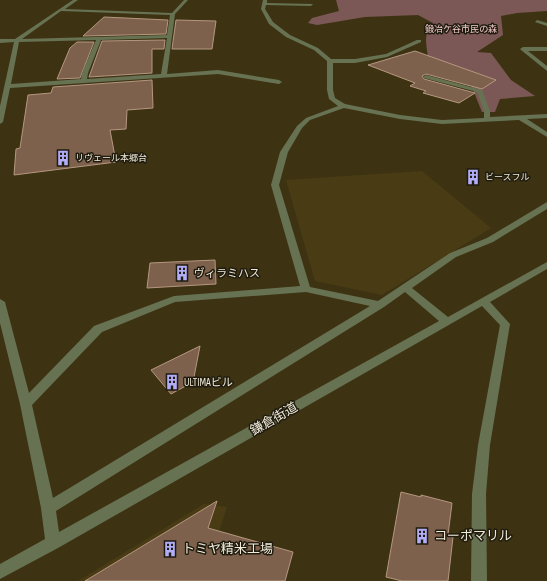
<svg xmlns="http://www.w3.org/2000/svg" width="547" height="581" viewBox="0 0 547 581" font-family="'Sofia Sans Condensed','Noto Sans JP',sans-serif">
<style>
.built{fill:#493c14}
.forest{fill:#7b5855}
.building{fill:#7e614c;stroke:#b59780}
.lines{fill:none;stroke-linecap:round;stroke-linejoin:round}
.minor{fill:#677253;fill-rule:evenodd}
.labels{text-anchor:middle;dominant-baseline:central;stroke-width:3;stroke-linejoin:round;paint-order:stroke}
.far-park-label{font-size:9px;fill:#f8d0cc;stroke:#1f1b0e}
.far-poi-label{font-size:9px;fill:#f1ebd9;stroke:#1f1b0e;text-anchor:start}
.poi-label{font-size:11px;fill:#f1ebd9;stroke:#1f1b0e;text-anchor:start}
.near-street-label{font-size:13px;fill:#f1ebd9;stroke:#1f1b0e}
.near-poi-label{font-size:13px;fill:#f1ebd9;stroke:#1f1b0e;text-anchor:start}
</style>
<rect width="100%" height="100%" fill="#3d3313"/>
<g class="built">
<path d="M422,171l69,57 -109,67 -67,-14 -29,-101z"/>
<path d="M204,504l23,3 -25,74h-124z"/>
</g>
<path class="forest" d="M336,0h211v11l-30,2 -16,3 2,19 -26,17 14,1 20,27 24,16 -35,3 -5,13h-13l-15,-37 -38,-10c-1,-16 -8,-29 4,-42l-15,-8 -53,2 -48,8 -9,-2 4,-5 27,-7z"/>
<g class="building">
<path d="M104,17l64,3 -2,14 -83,2z"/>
<path d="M176,20l40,1 -4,28h-40z"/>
<path d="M165,40l-1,9h-12v24l-63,4 13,-36z"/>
<path d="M77,42h17l-14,36 -23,1 13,-31z"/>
<path d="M415,51l81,29 -14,9 -56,-15 -4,2 2,3 51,14 -16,10 -36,-10 3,-2 -16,-5 5,-3 -47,-18z"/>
<path d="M152,80l1,28 -26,2 -1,19 -16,1 6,32 -102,13 2,-26 4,-1 8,-53 23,-2 2,-6z"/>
<path d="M215,260l1,24 -69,4 3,-25z"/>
<path d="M200,346l-7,36 -22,12 -20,-24z"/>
<path d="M401,492l20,5v-2l31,8 -4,32 5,2 -5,44h-46l-16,-4z"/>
<path d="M217,501l-9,27 85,24 -8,29h-200z"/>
</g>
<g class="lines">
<g class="minor">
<path d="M73,0h5l-13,9 107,4 12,-13h4l-13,14 -8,60 51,-4 61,10 3,2 -3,2 -61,-10 -208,14 -7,34 -3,2v-18l14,-64 -14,1v-4h15zM61,11l109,4 -3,20 -145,4zM167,38l-6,36 -74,5 1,-6 13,-33zM96,40l-14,33 -1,6 -70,5 8,-42z"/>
<path d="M263,0h4v3l46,1 -2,2 -45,-1 -1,4 8,13 17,13 28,13 13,11h24l31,-5 31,-14h4v2l-34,15 -32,6h-22v27l2,8 10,6 55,11 42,5 42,-2v-7l-7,-19 -53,-14 -1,-1 3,-2 56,15 8,21v6l57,-3v4l-20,1 20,13v5l-28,-17 -77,4 -42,-5 -56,-11 -34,12 -8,8 -14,24 -9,33 31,102 68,14 72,-48 37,-15 60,-36v7l-54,33 -37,15 -44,31 36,29 99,-55v7l-57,33 20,22 -20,121 -4,49 1,87h-16l1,-87 6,-49 22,-120 -18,-19 -424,242 -58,31v-15l45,-25 -4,-31 -21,-104 -20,-81v-24l5,3 24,91 65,-67 80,-30 126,-10 -29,-101 9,-33 17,-26 9,-8 32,-12 -9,-7 -2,-9v-29l-13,-11 -28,-13 -17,-13 -8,-15zM306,292l64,14 -317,192 -21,-93 70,-73 73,-30zM405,292l34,29 -380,211 -3,-21 328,-204z"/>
<path d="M537,20l10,3v3l-12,-4z"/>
<path d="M523,47h24v4h-19l19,15v5l-26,-21 -1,-1z"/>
</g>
</g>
<defs>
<g id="building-bare" transform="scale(1.2)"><path d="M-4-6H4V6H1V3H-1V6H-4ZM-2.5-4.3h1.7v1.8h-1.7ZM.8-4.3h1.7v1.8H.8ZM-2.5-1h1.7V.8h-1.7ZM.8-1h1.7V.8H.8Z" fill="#b2adf9" stroke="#1f1b0e" stroke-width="2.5" paint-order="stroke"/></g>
</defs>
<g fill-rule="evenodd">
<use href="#building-bare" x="63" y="158"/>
<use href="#building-bare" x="473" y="177"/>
<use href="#building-bare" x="182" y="273"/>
<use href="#building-bare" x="172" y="382"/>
<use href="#building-bare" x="422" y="536"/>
<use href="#building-bare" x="170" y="549"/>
</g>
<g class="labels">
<g class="far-park-label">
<text x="461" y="29">鍛冶ケ谷市民の森</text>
</g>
<g class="far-poi-label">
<text x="75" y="158">リヴェール本郷台</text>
<text x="485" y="177">ビースフル</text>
</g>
<g class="poi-label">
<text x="194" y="273">ヴィラミハス</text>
<text x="184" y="382">ULTIMAビル</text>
</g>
<g class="near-street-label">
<text transform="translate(274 419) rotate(-30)">鎌倉街道</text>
</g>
<g class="near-poi-label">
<text x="434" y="536">コーポマリル</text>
<text x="182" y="549">トミヤ精米工場</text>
</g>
</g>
</svg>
